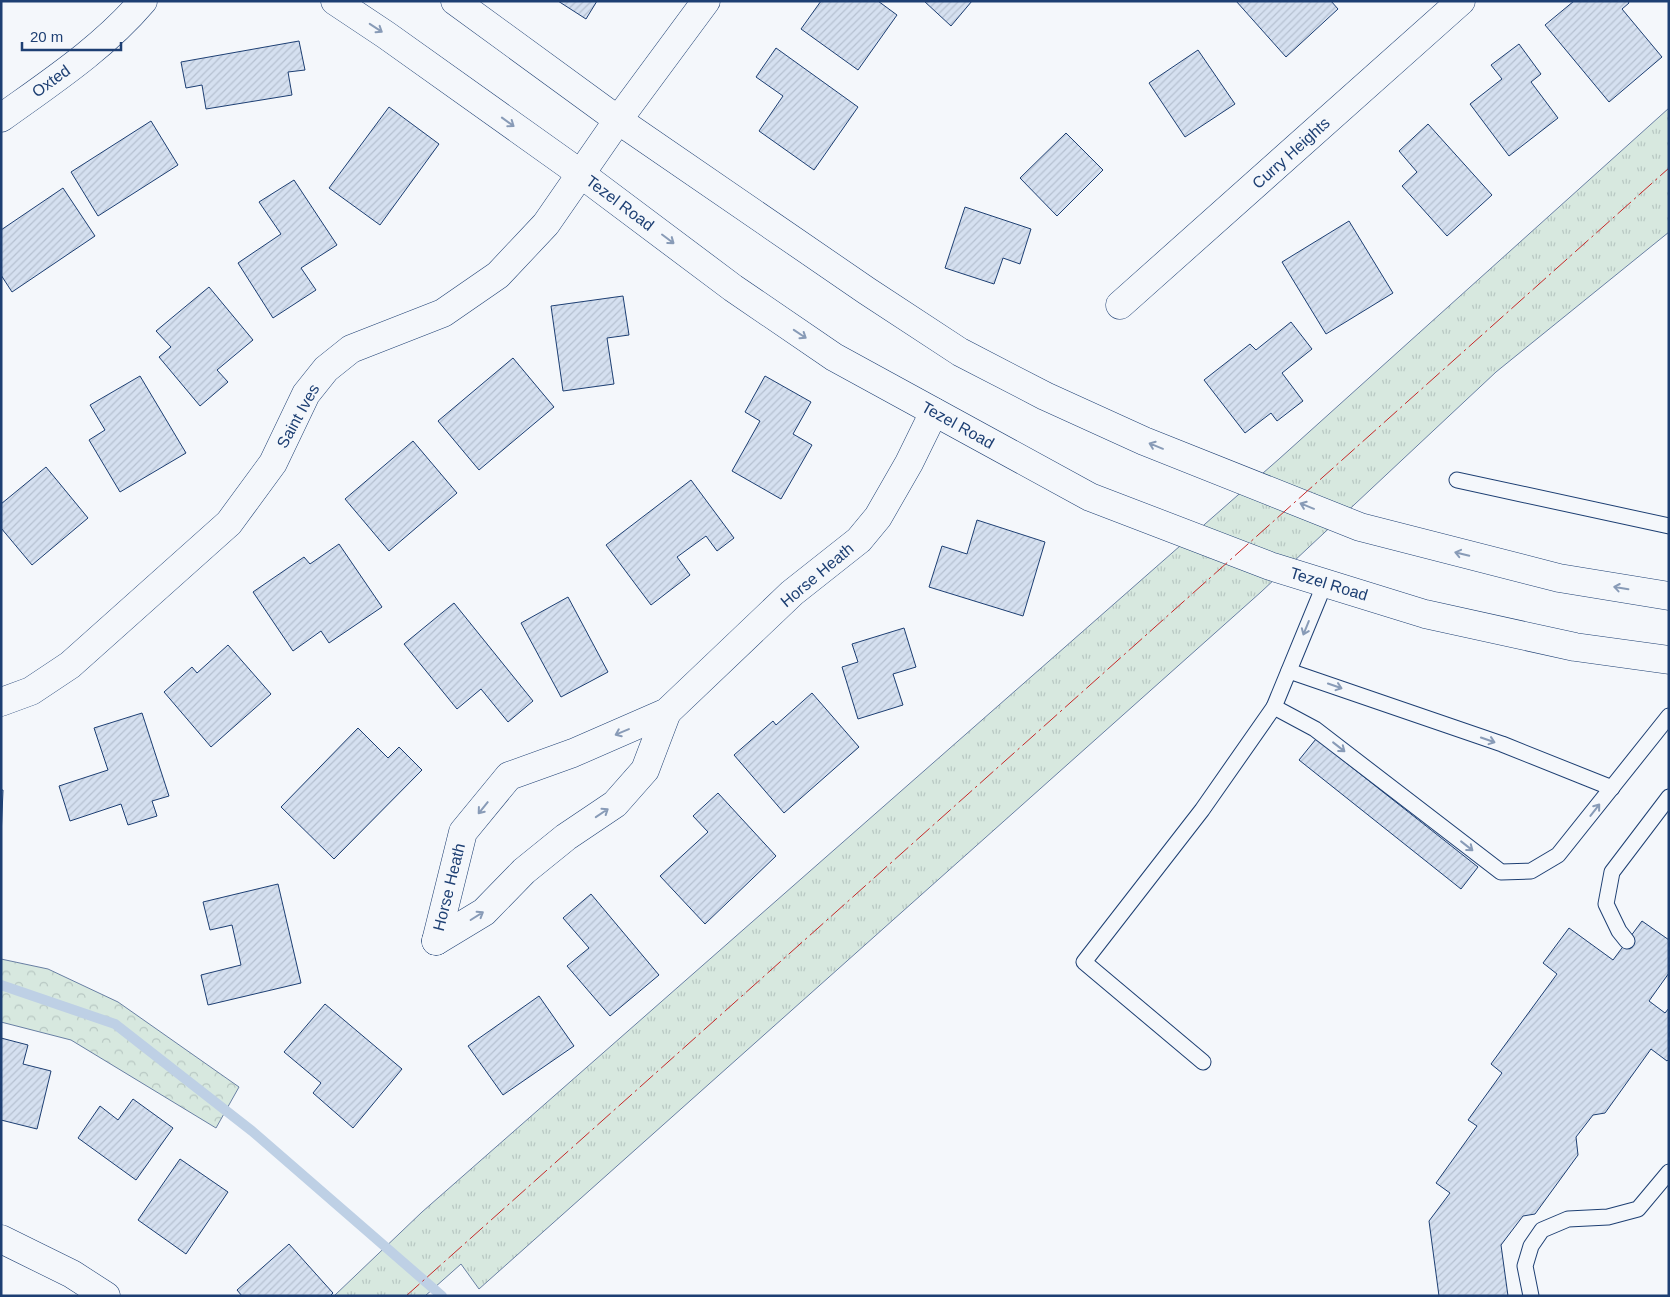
<svg xmlns="http://www.w3.org/2000/svg" width="1670" height="1297" viewBox="0 0 1670 1297" font-family="Arial,sans-serif">
<style>
.grass{fill:url(#grass-tufts);stroke:#687fa3}
.forest{fill:url(#forest-crowns);stroke:#687fa3}
.lines{fill:none;stroke-linecap:round;stroke-linejoin:round}
.stream{stroke:#bed0e5;stroke-width:10}
.building{fill:url(#building-hatch);stroke:#1d3f73}
.lane-casing{stroke:#1d3f73;stroke-width:17}
.street-casing{stroke:#1d3f73;stroke-width:29}
.secondary-casing{stroke:#1d3f73;stroke-width:29}
.lane{stroke:#f4f7fb;stroke-width:15}
.street{stroke:#f4f7fb;stroke-width:28}
.secondary{stroke:#f4f7fb;stroke-width:28}
.power{stroke:#c62828;stroke-width:1;stroke-dasharray:18 4 2.5 4;stroke-linecap:butt}
.oneway{stroke:#889bb7}
.labels{text-anchor:middle;dominant-baseline:central;stroke-width:4;stroke-linejoin:round;paint-order:stroke}
.street-label{font-size:16px;fill:#1d3f73;stroke:#f4f7fb}
</style>
<defs>
<pattern id="grass-tufts" width="24" height="20" patternUnits="userSpaceOnUse" patternTransform="scale(1.25)"><rect width="24" height="20" fill="#d7e8df"/><path d="M3 7l-1-3M5 7V3M7 7l1-3M15 17l-1-3M17 17v-4M19 17l1-3" fill="none" stroke="#b8c8c3"/></pattern>
<pattern id="forest-crowns" width="20" height="18" patternUnits="userSpaceOnUse" patternTransform="scale(1.25)"><rect width="20" height="18" fill="#d7e8df"/><path d="M2 6a3 3 0 1 1 6 0M12 15a3 3 0 1 1 6 0" fill="none" stroke="#b8c8c3"/></pattern>
<pattern id="building-hatch" width="6" height="6" patternUnits="userSpaceOnUse" patternTransform="scale(1.25)"><rect width="6" height="6" fill="#d5e0f0"/><path d="M-1 1l2-2M0 6l6-6M5 7l2-2" fill="none" stroke="#b6c1d1"/></pattern>
</defs>
<rect width="100%" height="100%" fill="#f4f7fb"/>
<path class="grass" d="M1669,108v124l-173,140 -235,220 -782,697 -18,-25 -36,32h-91l88,-84 857,-753z"/>
<path class="forest" d="M1,959l47,10 70,33 121,85 -23,41 -145,-88 -70,-18z"/>
<g class="lines">
<path class="stream" d="M1,985l114,39 137,107 190,165"/>
</g>
<g class="building">
<path d="M558,1h39l-11,18z"/>
<path d="M821,1h57l19,14 -39,55 -57,-41z"/>
<path d="M924,1h48l-21,25z"/>
<path d="M1236,1h95l7,8 -52,48z"/>
<path d="M1574,1h54l1,2 -7,6 40,48 -53,45 -64,-77z"/>
<path d="M299,41l6,29 -17,2 4,23 -86,14 -4,-24 -16,3 -5,-26z"/>
<path d="M1519,44l22,30 -10,8 27,36 -49,38 -39,-52 32,-25 -11,-14z"/>
<path d="M776,48l82,59 -44,63 -55,-39 24,-35 -27,-19z"/>
<path d="M1198,50l37,54 -50,33 -36,-54z"/>
<path d="M389,107l50,37 -59,81 -51,-37z"/>
<path d="M151,121l27,44 -80,51 -27,-44z"/>
<path d="M1428,124l64,71 -45,41 -45,-50 15,-14 -18,-21z"/>
<path d="M1066,133l37,37 -46,46 -37,-38z"/>
<path d="M294,180l43,65 -36,23 15,22 -43,28 -35,-55 43,-29 -22,-32z"/>
<path d="M63,188l32,48 -83,56 -11,-17v-45z"/>
<path d="M965,207l66,22 -11,35 -17,-6 -9,26 -49,-16z"/>
<path d="M1349,221l44,72 -67,41 -44,-72z"/>
<path d="M209,287l44,53 -36,30 11,12 -28,24 -41,-49 12,-10 -15,-16z"/>
<path d="M623,296l6,39 -22,3 7,46 -51,7 -12,-85z"/>
<path d="M1291,322l21,27 -30,24 21,28 -26,20 -6,-8 -26,20 -41,-53 46,-36 6,6z"/>
<path d="M513,358l41,49 -75,63 -41,-49z"/>
<path d="M140,376l46,77 -66,39 -31,-52 16,-10 -15,-25z"/>
<path d="M765,376l46,26 -18,32 19,11 -31,54 -49,-28 28,-50 -15,-9z"/>
<path d="M413,441l44,52 -68,58 -44,-52z"/>
<path d="M46,467l42,51 -56,47 -31,-37v-24z"/>
<path d="M691,480l43,58 -17,13 -11,-15 -29,21 13,18 -39,30 -45,-60z"/>
<path d="M977,520l68,22 -22,74 -94,-29 13,-41 25,8z"/>
<path d="M339,544l43,63 -53,36 -8,-12 -28,20 -40,-59 51,-35 6,7z"/>
<path d="M568,597l40,75 -47,25 -40,-74z"/>
<path d="M454,603l79,98 -25,21 -27,-33 -24,20 -53,-65z"/>
<path d="M904,628l12,39 -23,7 10,31 -45,14 -16,-52 16,-5 -6,-18z"/>
<path d="M228,645l43,49 -60,53 -47,-55 28,-25 5,6z"/>
<path d="M812,693l47,54 -75,66 -50,-58 39,-34 3,4z"/>
<path d="M142,713l27,83 -17,5 5,15 -29,9 -7,-21 -51,17 -11,-35 49,-16 -14,-42z"/>
<path d="M358,728l30,30 11,-11 23,23 -88,89 -53,-52z"/>
<path d="M1316,739l162,128 -17,22 -162,-129z"/>
<path d="M1,790h2l-2,48z"/>
<path d="M718,793l58,63 -71,68 -45,-48 48,-44 -15,-16z"/>
<path d="M278,884l23,99 -93,22 -7,-30 40,-10 -9,-40 -22,5 -7,-28z"/>
<path d="M591,894l68,81 -49,41 -43,-50 22,-18 -26,-30z"/>
<path d="M1642,921l27,19v33l-20,28 16,12 4,-5v51l-2,2 -16,-12 -46,64 -12,2 -17,22 2,18 -43,59 -12,2 -22,29 7,51h-69l-10,-75 21,-28 -14,-10 41,-57 -9,-6 34,-47 -11,-9 66,-90 -14,-11 26,-35 44,32z"/>
<path d="M539,996l35,50 -71,49 -35,-49z"/>
<path d="M325,1004l77,65 -49,59 -40,-35 8,-10 -37,-31z"/>
<path d="M1,1038l27,7 -5,19 28,7 -14,58 -36,-9z"/>
<path d="M133,1099l40,29 -37,52 -58,-42 22,-32 18,14z"/>
<path d="M180,1159l48,33 -42,62 -48,-34z"/>
<path d="M289,1244l44,49 -3,3h-88l-5,-6z"/>
</g>
<g class="lines">
<g class="lane-casing">
<g id="lane">
<path d="M1457,480l212,46"/>
<path d="M1325,583l-51,124 41,22 186,143 30,-1 27,-16 111,-139"/>
<path d="M1289,671l213,73 110,44"/>
<path d="M1627,941l-8,-10 -13,-27 6,-32 57,-75"/>
<path d="M1203,1062l-119,-100 118,-152 72,-103"/>
<path d="M1531,1296l-6,-30 6,-20 11,-16 26,-11 40,-2 30,-8 31,-37"/>
</g>
</g>
<g class="street-casing">
<g id="street">
<path d="M1,118c50,-36 102,-70 142,-117"/>
<path d="M1120,305l341,-304"/>
<path d="M1,702l30,-11 39,-26 159,-142 44,-60 33,-69 20,-25 25,-20 92,-36 55,-38 48,-51 72,-104 88,-119"/>
<path d="M436,941l27,-109 46,-56 64,-23 94,-41 125,-119 67,-53 19,-23 31,-54 25,-51"/>
<path d="M436,941l48,-29 40,-41 42,-34 49,-33 30,-34 22,-58"/>
<path d="M1,1239l71,35 34,22"/>
</g>
</g>
<g class="secondary-casing">
<g id="secondary">
<path d="M335,1l51,34 195,139 152,114 101,69 256,140 180,69 155,48 150,33 94,13"/>
<path d="M455,1l163,119 249,171 93,61 85,44 99,45 216,86 199,51 110,18"/>
</g>
</g>
<use href="#lane" class="lane"/>
<use href="#street" class="street"/>
<use href="#secondary" class="secondary"/>
<path class="power" d="M406,1296l1263,-1128"/>
</g>
<defs><path id="oneway-shaft" d="M-6 0H5M1.5-3L5.5 0L1.5 3" fill="none" stroke-width="1.6" stroke-linecap="round" stroke-linejoin="round" transform="scale(1.25)"/></defs>
<g class="oneway">
<use href="#oneway-shaft" transform="translate(376 28) rotate(33)"/>
<use href="#oneway-shaft" transform="translate(508 122) rotate(36)"/>
<use href="#oneway-shaft" transform="translate(668 239) rotate(37)"/>
<use href="#oneway-shaft" transform="translate(800 334) rotate(34)"/>
<use href="#oneway-shaft" transform="translate(1156 446) rotate(-158)"/>
<use href="#oneway-shaft" transform="translate(1307 506) rotate(-158)"/>
<use href="#oneway-shaft" transform="translate(1462 554) rotate(-166)"/>
<use href="#oneway-shaft" transform="translate(1621 588) rotate(-171)"/>
<use href="#oneway-shaft" transform="translate(1306 628) rotate(112)"/>
<use href="#oneway-shaft" transform="translate(1335 686) rotate(19)"/>
<use href="#oneway-shaft" transform="translate(622 732) rotate(157)"/>
<use href="#oneway-shaft" transform="translate(1488 740) rotate(19)"/>
<use href="#oneway-shaft" transform="translate(1339 747) rotate(38)"/>
<use href="#oneway-shaft" transform="translate(483 808) rotate(129)"/>
<use href="#oneway-shaft" transform="translate(1595 810) rotate(-52)"/>
<use href="#oneway-shaft" transform="translate(602 813) rotate(-34)"/>
<use href="#oneway-shaft" transform="translate(1467 846) rotate(38)"/>
<use href="#oneway-shaft" transform="translate(477 916) rotate(-32)"/>
</g>
<g class="labels">
<g class="street-label">
<text transform="translate(51 81) rotate(-36)">Oxted</text>
<text transform="translate(1291 153) rotate(-42)">Curry Heights</text>
<text transform="translate(620 203) rotate(37)">Tezel Road</text>
<text transform="translate(298 416) rotate(-61)">Saint Ives</text>
<text transform="translate(958 425) rotate(29)">Tezel Road</text>
<text transform="translate(817 575) rotate(-40)">Horse Heath</text>
<text transform="translate(1329 584) rotate(17)">Tezel Road</text>
<text transform="translate(449 887) rotate(-76)">Horse Heath</text>
</g>
</g>
<rect width="1670" height="1297" fill="none" stroke="#1d3f73" stroke-width="5"/>
<path d="M22 42v8h99v-8" fill="none" stroke="#1d3f73" stroke-width="2.5"/>
<text x="30" y="42" font-size="15" fill="#1d3f73" stroke="#f4f7fb" stroke-width="4" paint-order="stroke">20 m</text>
</svg>
